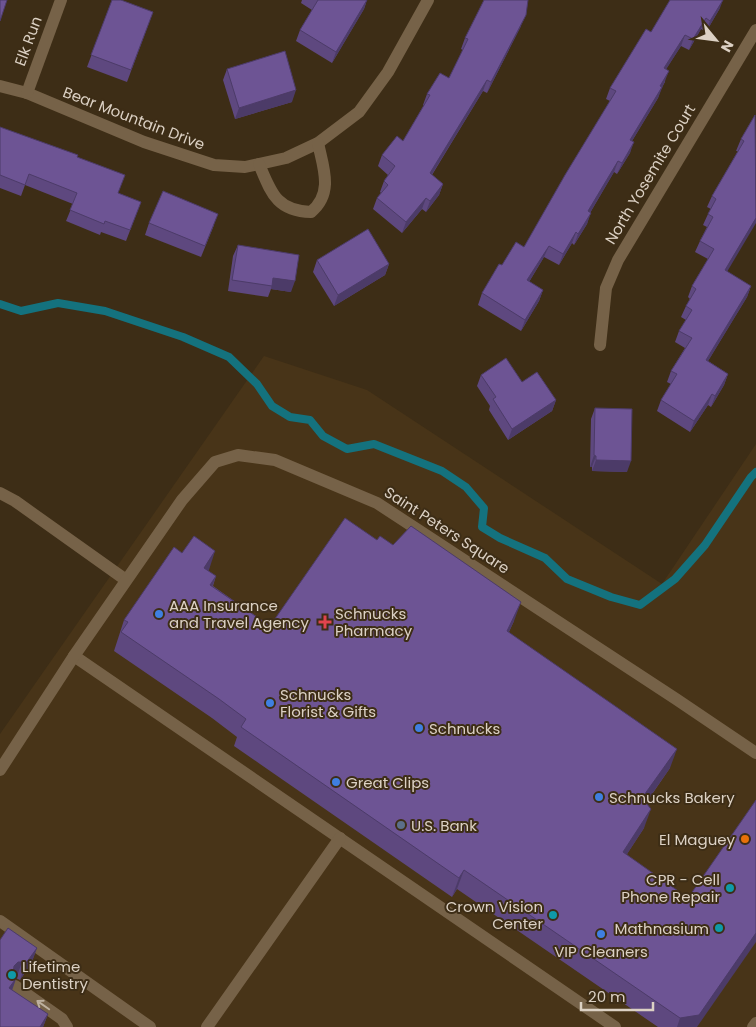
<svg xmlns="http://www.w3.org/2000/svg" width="756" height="1027" viewBox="0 0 756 1027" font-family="Poppins,sans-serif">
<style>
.built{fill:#483418}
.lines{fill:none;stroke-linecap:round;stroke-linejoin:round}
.stream{stroke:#14727e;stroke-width:8}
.minor{stroke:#766248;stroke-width:12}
.wall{fill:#5e487f}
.shaded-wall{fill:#4c3b68}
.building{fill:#6d5494;stroke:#4c3b68}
.oneway{stroke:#bdb09f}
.shop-dot{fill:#3f7fe0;stroke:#3d2d16;stroke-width:2}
.health-dot{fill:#e0444e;stroke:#3d2d16;stroke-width:2}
.service-dot{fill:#5c6f8a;stroke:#3d2d16;stroke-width:2}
.food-dot{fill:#e8710a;stroke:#3d2d16;stroke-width:2}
.culture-dot{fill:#0f9aa8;stroke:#3d2d16;stroke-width:2}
.labels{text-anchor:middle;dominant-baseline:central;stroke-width:4;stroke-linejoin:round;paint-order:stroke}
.street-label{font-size:15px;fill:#dcd1c4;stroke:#3d2d16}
.poi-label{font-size:15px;fill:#dcd1c4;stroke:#3d2d16;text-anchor:start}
</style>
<rect width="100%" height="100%" fill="#3d2d16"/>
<path class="built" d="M264,356l103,34 295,194 94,-140v583h-756v-293z"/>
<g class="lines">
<path class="stream" d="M0,304l21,7 37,-8 47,8 78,26 46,20 28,27 15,22 18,11 20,3 13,16 24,13 27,-5 68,27 24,16 18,21 -2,19 18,11 45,20 22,21 44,18 29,8 35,-26 30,-34 46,-68 5,-5"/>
<g class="minor">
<path d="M0,86l27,7 117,49 70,23 31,2 41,-9 32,-15 41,-31 29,-40 40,-72"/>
<path d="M27,93l34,-93"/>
<path d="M259,164c12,28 17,47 52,48 23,-19 12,-45 7,-69"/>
<path d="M600,345l6,-57 12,-28 138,-230"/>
<path d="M0,493l15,8 111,79"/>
<path d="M74,656l541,371"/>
<path d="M0,770l74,-114 108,-156 33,-38 23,-7 37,5 102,43 299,196 80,54"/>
<path d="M0,921l150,106"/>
<path d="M15,986l47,33 5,8"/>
<path d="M207,1027l133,-189"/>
<path d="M753,1027l3,-4"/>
</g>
</g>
<g class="wall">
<path d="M112,0l41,12 -26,70 -40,-15z"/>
<path d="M302,0h65l-3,9 -32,54 -36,-22 4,-11 12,-20 -11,-7z"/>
<path d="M720,8l-14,24 -5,-3 -12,21 -8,-4 -15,23 -1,13 -4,7 -3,9 -26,43 -2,12 -13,21 -3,-2 -24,41 -3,11 -13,21 -2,-2 -13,22 -15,-8 -15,25 14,8 -4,11 -18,30 -43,-26 4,-12 20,-28 22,-18 86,-146 -4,-2 4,-11 41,-56z"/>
<path d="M521,26l-34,67 -4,-2 -51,84 11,9 -4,11 -13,17 -4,-3 -20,24 -29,-24 4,-11 4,-5 -1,-1 4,-11 4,-6 -10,-9 4,-11 21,-14 21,-36h-1l4,-11 22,-16 14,-28 -2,-1 4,-11z"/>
<path d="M227,69l65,33 -57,17 -12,-39z"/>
<path d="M755,115l-28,157 24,14 -4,11 -39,64 20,13 -4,11 -13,22 -3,-2 -18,27 -33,-21 4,-11 10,-16 -4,-2 4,-11 14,-23 -10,-6 4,-11 7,-11 -5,-3 5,-11 4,-7 -2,-2 4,-11 16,-27 -13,-7 5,-11 7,-14 -4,-2 5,-11 3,-5 -4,-2 5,-11 26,-45h-2l5,-12z"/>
<path d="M0,127l77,30 41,36 23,9 -15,39 -25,-9 -1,3 -34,-14 7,-17 -48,-19 -4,11 -21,-8z"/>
<path d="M149,223l65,2 -13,32 -56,-22z"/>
<path d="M238,245l53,47 -20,-3 -3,8 -40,-6 5,-35z"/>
<path d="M317,260l72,4 -4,11 -51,31 -21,-34z"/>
<path d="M481,375l41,7 34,18 -4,11 -44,29 -19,-30 1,-4 -13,-20z"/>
<path d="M595,408l32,64 -35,-1v-4h-2l1,-48z"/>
<path d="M377,540l16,5 121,76 -5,11 161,136 -24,35 -2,25 -17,26 70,173h-39l-201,-138 -5,8 -218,-151 3,-9 -25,-19 -98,-67 10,-31 92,-44 -3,10 57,40z"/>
<path d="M8,928l29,20 -6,16 -11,16 -4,-2 -4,12 36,24 -5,13h-43z"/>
</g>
<g class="shaded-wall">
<path d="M367,0l-3,9 -32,54 4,-11z"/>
<path d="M723,0l-3,8 -14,24 4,-11z"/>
<path d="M526,15l-5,11 -34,67 4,-11z"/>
<path d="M706,18l-5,11 -12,21 4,-11z"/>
<path d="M685,35l-4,11 -21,33 4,-11z"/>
<path d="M669,71l-11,27 -32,53 4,-11 30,-54z"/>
<path d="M487,80l-4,11 -57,93 4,-11z"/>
<path d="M296,90l-4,12 -57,17 4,-11z"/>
<path d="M634,142l-4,11 -13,21 5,-11z"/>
<path d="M618,161l-4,11 -30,51 4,-12z"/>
<path d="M443,184l-4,11 -13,17 4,-11z"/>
<path d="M426,198l-4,11 -20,24 4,-11z"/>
<path d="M591,213l-4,11 -13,21 4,-11z"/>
<path d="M756,218v5l-35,59 4,-12z"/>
<path d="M576,232l-4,11 -13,22 4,-11z"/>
<path d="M549,246l-5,11 -21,35 4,-12z"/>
<path d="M389,264l-4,11 -51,31 4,-11z"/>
<path d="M273,278l22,3 -4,11 -20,-3z"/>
<path d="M751,286l-4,11 -45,74 4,-11z"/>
<path d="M543,290l-4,11 -18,30 4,-11z"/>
<path d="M728,374l-4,11 -13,22 4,-11z"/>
<path d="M712,394l-4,11 -18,27 4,-11z"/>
<path d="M556,400l-4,11 -44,29 4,-11z"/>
<path d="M594,455l2,1 -4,11h-2z"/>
<path d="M596,460l35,1 -4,11 -35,-1z"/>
<path d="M215,551l-6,19 -12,17 7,-19z"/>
<path d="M216,576l-7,19 1,-10z"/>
<path d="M521,602l-7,19 -14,29 7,-19z"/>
<path d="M677,749l-7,19 -35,50 7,-20z"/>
<path d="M651,809l-7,19 -28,43 7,-19z"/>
<path d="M464,870l-7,19 -5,8 7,-19z"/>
<path d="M756,933v9l-59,85h-20l3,-9z"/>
<path d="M37,948l-6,16 -11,16 6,-17z"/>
<path d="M18,962h4l-11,31 -8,11 9,-26 2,-12z"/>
<path d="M48,1014l-5,13h-4z"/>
</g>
<g class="building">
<path d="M0,0h7l-7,21z"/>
<path d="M112,0h9l32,12 -22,58 -40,-15z"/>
<path d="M318,0h49l-31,52 -36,-22z"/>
<path d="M484,0h44l-2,15 -35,67 -4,-2 -57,93 13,11 -13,17 -4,-3 -20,24 -29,-24 11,-13 -4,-4 11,-15 -13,-11 15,-19 6,5 27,-46 -3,-1 13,-21 9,5 19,-39 -3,-1z"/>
<path d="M670,0h53l-13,21 -4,-3 -13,21 -8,-4 -21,33 5,3 -9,15 2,1 -32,53 4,2 -12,21 -4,-2 -30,50 3,2 -13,21 -2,-2 -13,22 -14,-8 -22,34 16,10 -18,30 -43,-27 17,-29 3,1 14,-23 8,5 41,-72 51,-84 -6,-3 36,-59 5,3z"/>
<path d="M285,51l11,39 -57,18 -12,-39z"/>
<path d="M755,115l1,103 -31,52 26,16 -45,74 22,14 -13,22 -3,-2 -18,27 -33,-21 16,-26 -6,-3 21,-33 -13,-7 13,-21 -6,-4 10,-17 -4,-3 22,-37 -14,-8 13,-24 -5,-3 8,-15 -4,-3 32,-55 -3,-2z"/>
<path d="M0,127l78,28 -1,2 48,18 -7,18 23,9 -11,28 -25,-9 -1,3 -34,-14 7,-17 -48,-19 -4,11 -25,-10z"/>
<path d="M163,191l55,23 -13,32 -56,-23z"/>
<path d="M368,229l21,35 -51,31 -21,-35z"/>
<path d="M238,245l61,10 -4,26 -22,-3 -1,8 -40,-6z"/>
<path d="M506,358l16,24 15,-10 19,28 -44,29 -19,-30 3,-2 -15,-22z"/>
<path d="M595,408l37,1 -1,52 -35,-1v-4l-2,-1z"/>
<path d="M345,518l32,22 3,-4 13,9 18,-19 110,76 -14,29 170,118 -35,49 9,11 -28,43 65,46 68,-98v133l-57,82 -19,3 -216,-148 -5,8 -218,-151 5,-8 -27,-20 -98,-67 7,-10 -4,-2 50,-73 8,6 12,-17 21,15 -11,17 12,8 -6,9 60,41z"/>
<path d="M8,928l29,20 -11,15 -4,-1h-4l-4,4 -1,7 4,4 -8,11 39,26 -8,13h-40v-87z"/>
</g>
<defs><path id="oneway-shaft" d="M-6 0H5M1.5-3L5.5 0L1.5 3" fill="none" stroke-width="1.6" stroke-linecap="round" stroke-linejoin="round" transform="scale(1.25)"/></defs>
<use class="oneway" href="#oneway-shaft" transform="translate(43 1005) rotate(-145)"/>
<g class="shop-dot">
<circle cx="159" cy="614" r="5"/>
<circle cx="270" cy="703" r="5"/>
<circle cx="419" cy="728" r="5"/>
<circle cx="336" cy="782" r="5"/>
<circle cx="599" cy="797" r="5"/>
<circle cx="601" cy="934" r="5"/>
</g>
<path class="health-dot" d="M322.5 614.5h5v5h5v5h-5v5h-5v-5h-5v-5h5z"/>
<circle class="service-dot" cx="401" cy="825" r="5"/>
<circle class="food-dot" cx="745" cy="839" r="5"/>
<g class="culture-dot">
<circle cx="730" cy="888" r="5"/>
<circle cx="553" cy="915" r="5"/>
<circle cx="719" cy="928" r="5"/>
<circle cx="12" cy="975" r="5"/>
</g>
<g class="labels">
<g class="street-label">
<text transform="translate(28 41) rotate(-70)">Elk Run</text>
<text transform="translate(134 118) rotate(21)">Bear Mountain Drive</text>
<text transform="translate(650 174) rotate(-59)">North Yosemite Court</text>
<text transform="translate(447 530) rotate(33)">Saint Peters Square</text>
</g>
<g class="poi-label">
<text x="169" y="605">AAA Insurance<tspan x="169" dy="17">and Travel Agency</tspan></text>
<text x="335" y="613">Schnucks<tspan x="335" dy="17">Pharmacy</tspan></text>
<text x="280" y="694">Schnucks<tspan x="280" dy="17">Florist &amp; Gifts</tspan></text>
<text x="429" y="728">Schnucks</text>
<text x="346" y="782">Great Clips</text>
<text x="609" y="797">Schnucks Bakery</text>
<text x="411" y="825">U.S. Bank</text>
<text x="735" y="839" text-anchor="end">El Maguey</text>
<text x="720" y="879" text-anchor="end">CPR - Cell<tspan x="720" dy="17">Phone Repair</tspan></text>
<text x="543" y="906" text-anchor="end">Crown Vision<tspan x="543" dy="17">Center</tspan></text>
<text x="709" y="928" text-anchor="end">Mathnasium</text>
<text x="601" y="951" text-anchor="middle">VIP Cleaners</text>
<text x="22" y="966">Lifetime<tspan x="22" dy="17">Dentistry</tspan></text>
</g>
</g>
<g transform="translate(716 40) rotate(119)" stroke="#3d2d16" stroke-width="4" paint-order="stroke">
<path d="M0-4L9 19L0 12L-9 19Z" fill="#dcd1c4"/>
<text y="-8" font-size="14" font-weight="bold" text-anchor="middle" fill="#dcd1c4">N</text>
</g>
<path d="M581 1002v8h72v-8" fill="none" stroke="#dcd1c4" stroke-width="2.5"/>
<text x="588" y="1002" font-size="15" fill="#dcd1c4" stroke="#3d2d16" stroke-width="4" paint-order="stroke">20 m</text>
</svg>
